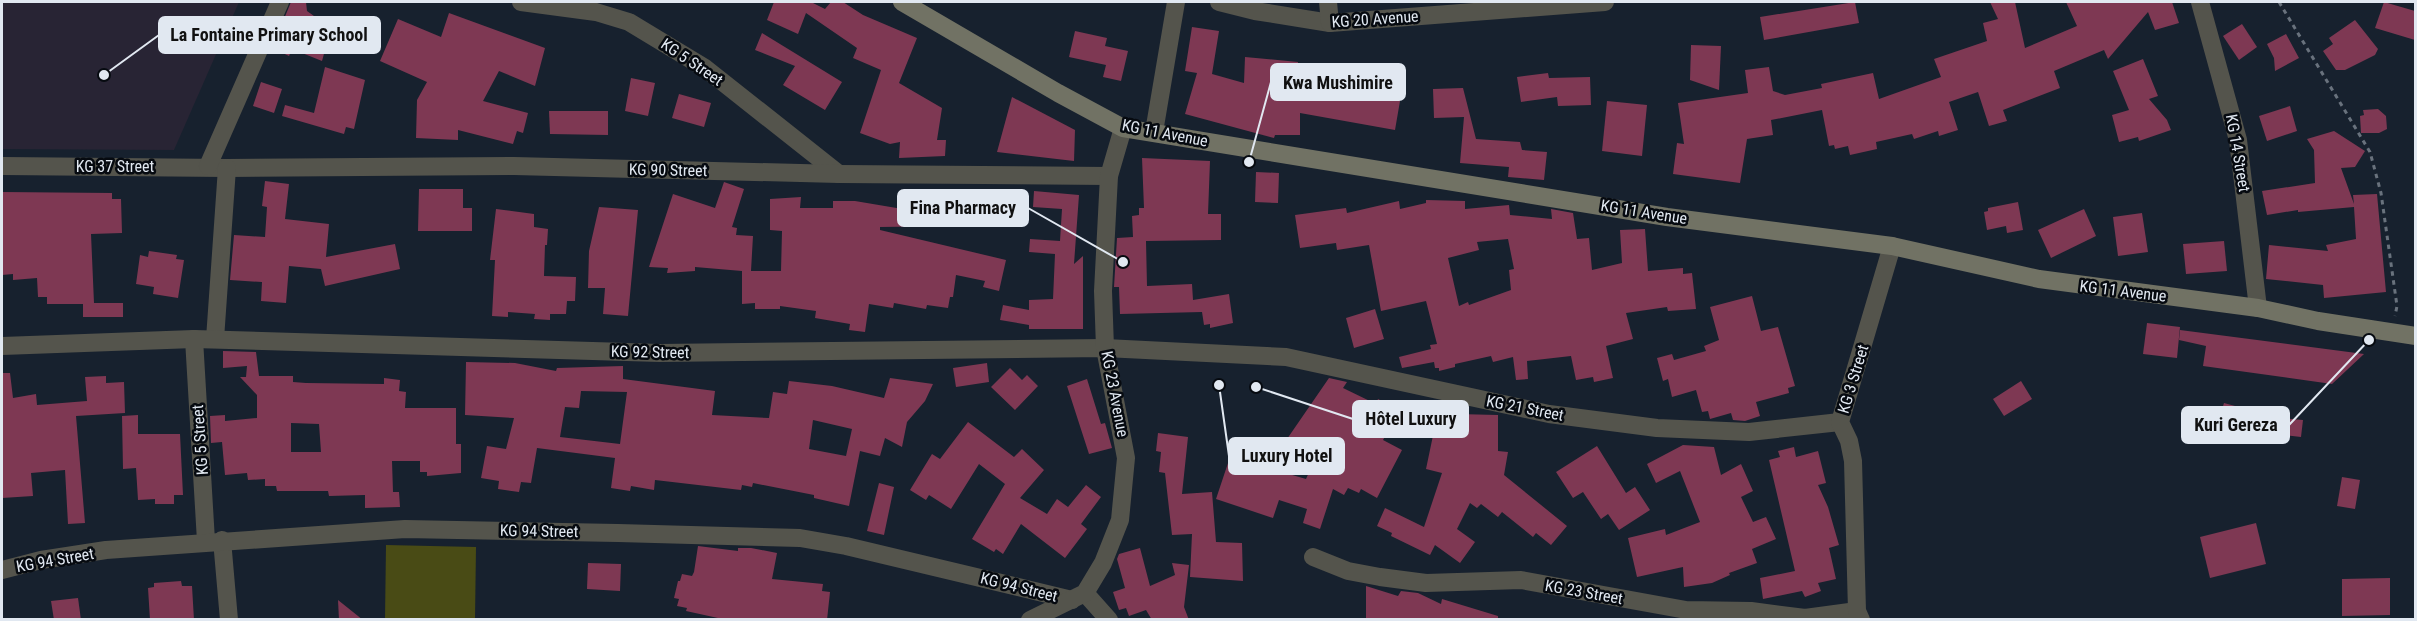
<svg xmlns="http://www.w3.org/2000/svg" width="2417" height="621" viewBox="0 0 2417 621" font-family="'Roboto Condensed',sans-serif">
<style>
.education{fill:#282434}
.green{fill:#494b15}
.building{fill:#7e3853;fill-rule:evenodd}
.lines{fill:none;stroke-linecap:round;stroke-linejoin:round}
.path{stroke:#69727d;stroke-width:3;stroke-dasharray:4.5 4.5;stroke-linecap:butt}
.minor{stroke:#54544c;stroke-width:18}
.tertiary{stroke:#54544c;stroke-width:18}
.secondary{stroke:#717264;stroke-width:18}
.labels{text-anchor:middle;dominant-baseline:central;stroke-width:5;stroke-linejoin:round;paint-order:stroke}
.street-label{font-size:16px;fill:#e1e8f1;stroke:#060a10}
.leader{fill:none;stroke:#e1e8f1;stroke-width:2}
.callout-dot{fill:#e1e8f1;stroke:#060a10;stroke-width:2}
.callout{fill:#e1e8f1;stroke:#e1e8f1;stroke-width:2}
.callout-label{font-size:18px;text-anchor:middle;font-weight:bold;fill:#111}
</style>
<rect width="100%" height="100%" fill="#17212e"/>
<path class="education" d="M2,2h237l-65,148 -172,-1z"/>
<path class="green" d="M386,545l90,2 -1,72h-90z"/>
<g class="building">
<path d="M291,2h15l1,9 7,5 -3,8 19,8 -8,29 -30,-12 -3,7 -17,-8z"/>
<path d="M774,2h37l14,7 6,-7h12l20,13 54,23 -18,45 43,25 -5,32h9l-1,16 -46,2 1,-16 -10,2 -30,-11 21,-63 -28,-12 4,-10 -51,-35 -8,21 -31,-14z"/>
<path d="M1855,2l4,21 -95,17 -4,-23z"/>
<path d="M1990,2h25l10,46 52,-22 -11,-24h106l7,21 -24,7 -7,-18 -40,47 -4,-9 -50,21 6,17 -57,22 4,11 -18,5 -11,-34 -29,10 9,28 -19,6 -1,-5 -24,8 -2,-5 -36,8 1,7 -27,6 -2,-9 -13,3 -1,-4 -5,1 -7,-36 -51,10 2,15 -26,4 -7,44 -67,-9 4,-31 7,1 -6,-41 70,-10 -3,-23 24,-3 4,24 12,4 37,-7 -1,-4 52,-11 6,26 62,-22 -7,-18 53,-18 -4,-18 15,-4z"/>
<path d="M2384,2l31,9v29l-40,-12z"/>
<path d="M449,13l96,35 -10,38 -36,-15 -16,30 45,12 -5,20 -6,-2 -4,13 -55,-14v10l-42,-2 1,-38 10,-18 -47,-21 18,-42 43,18z"/>
<path d="M2355,20l23,29 -3,6 -30,15h-9l-13,-19 10,-7 -4,-6z"/>
<path d="M2242,24l15,23 -18,13 -16,-24z"/>
<path d="M1192,27l27,4 -7,43 32,9 1,-26 53,5 -1,21 103,18 -5,29 -95,-17v22h-25l-1,3 -89,-24 12,-41 -12,-2z"/>
<path d="M1075,31l32,7 -2,8 23,5 -7,30 -18,-4 3,-12 -37,-8z"/>
<path d="M762,33l80,49 -17,28 -42,-25 12,-19 -40,-16z"/>
<path d="M2286,34l13,24 -24,13 -1,-13 -7,-14z"/>
<path d="M1691,45l30,1 -2,44 -29,-10z"/>
<path d="M2143,59l15,37 -9,3 18,21 4,10 -32,11 -1,-4 -19,5 -7,-27 17,-5 -16,-39z"/>
<path d="M325,67l40,13 -11,49 -8,-2 -2,7 -62,-18 3,-11 29,8z"/>
<path d="M1548,73l1,5 41,-1 1,28 -33,1 -1,-9 -36,5 -4,-25z"/>
<path d="M631,78l24,5 -7,33 -23,-5z"/>
<path d="M261,82l21,7 -8,24 -21,-7z"/>
<path d="M1463,88l13,51 44,3 2,8 25,2 -3,28 -36,-3 1,-10 -49,-4 4,-46 -30,1 -1,-29z"/>
<path d="M679,94l32,9 -7,24 -32,-9z"/>
<path d="M1012,97l63,33 -1,31 -77,-9z"/>
<path d="M1607,101l40,4 -5,51 -40,-5z"/>
<path d="M2290,106l7,25 -30,10 -8,-25z"/>
<path d="M2378,109l8,7 1,13 -8,4h-18l-1,-17 4,-1 -1,-5z"/>
<path d="M549,111h59v24l-58,-1z"/>
<path d="M2334,131l31,20 -10,16 -14,1 13,36 -1,-9 24,-1 9,98 -62,6 -1,-13 -57,-6 3,-34 59,6 -2,-6 30,-6 -2,-32 -56,5v-2l-31,5 -5,-24 53,-8 -1,-33 -7,-11z"/>
<path d="M1142,158l68,3 -2,53h13v26l-75,1 1,45 45,-2 1,16 36,-6 4,29 -23,5v-4l-6,1 -2,-13 -82,2 -1,-27h-5l3,-49 16,-1 -1,-21 7,-1v-7h5z"/>
<path d="M1256,172l23,1 -1,30 -23,-1z"/>
<path d="M265,181l24,3 -4,35 44,5 -3,33 69,-13 5,25 -75,17 -4,-17 -32,-3 -3,37 -25,-2 1,-19 -32,-2 4,-45 31,2 2,-30 -5,-1z"/>
<path d="M724,182l20,7 -12,38 5,1 -1,7 17,1 -2,35h30l1,-40 -12,-1v-31l31,-2 -1,11h33v-7h22l101,17v8l-76,1v3l126,30 -7,31 -16,-4 2,-6 -29,-6 -3,22h-3l-2,11 -21,-3 -1,4 -32,-6 -1,5 -24,-4 -4,28 -16,-2 1,-6 -35,-6 1,-7 -36,-5v3h-25v-6l-13,1v-33l-47,-4v4l-28,2 1,-5 -19,-1 24,-73 42,14z"/>
<path d="M419,189h44v19h9v23h-54z"/>
<path d="M1009,189l1,36 -42,1 -1,-36z"/>
<path d="M1034,191l45,4 -5,69 9,-8v73h-54v-4l-29,-5 3,-15 26,5v-10l24,-1 2,-45 -26,-2 1,-13 30,2 2,-32 -29,-2z"/>
<path d="M2,192l110,1v6h9l1,34 -31,1 3,69h29v14h-40v-13h-36v-7h-9l-1,-19 -24,2v-6l-11,1z"/>
<path d="M1426,200l39,1v8l44,-4 1,10 42,4 -1,-10 22,4 4,26 12,-1 3,32 30,-7 -2,-33 25,-1 3,42 35,-3v6l9,-1 4,36 -28,2 -1,-4 -41,6 7,26 -27,7 7,32 -19,4 -1,-5 -17,3 -5,-24 -44,5 1,18 -12,1 -3,-23 -20,5 -2,-6 -36,8v3l-16,4v-3h-4l-1,-6 -32,6 -3,-11 32,-8 -1,-4 7,-1 -11,-43 -45,10 -12,-66 -32,5 -1,-7 -36,5 -5,-33 51,-7 1,5 52,-12 1,8 26,-6zM1508,239l6,30 -5,1 2,20 -42,15 -1,-3 -9,4 -11,-48 31,-8 -2,-8z"/>
<path d="M2018,202l5,28 -16,3 -1,-7 -19,4 -3,-18 4,-1v-3z"/>
<path d="M599,207l39,3 -10,106 -25,-2 2,-26h-17l1,-37z"/>
<path d="M496,209l38,5v13l14,2 -1,16h-2l-1,31 32,1 -1,24h-8l-1,13h-16v6l-16,-1 1,-5 -27,-2v5l-16,-1 3,-56h-5z"/>
<path d="M2084,209l12,27 -45,22 -13,-28z"/>
<path d="M2142,213l6,39 -30,4 -5,-39z"/>
<path d="M2224,241l3,30 -41,3 -3,-30z"/>
<path d="M149,251l28,4 -1,4 8,1 -6,38 -25,-4 1,-7 -18,-3 4,-29 8,2z"/>
<path d="M1752,296l9,35 17,-4 17,59 -7,2 1,5 -33,9 4,14 -15,5 -12,-1 -2,-7 -21,6 -2,-8 -6,1 -6,-22 -24,7 -4,-18 -5,2 -6,-23 15,-4 2,6 32,-9 -2,-5 15,-6 -9,-33z"/>
<path d="M1375,309l9,30 -30,9 -8,-30z"/>
<path d="M2147,323l33,4 -3,31 -34,-4z"/>
<path d="M2180,330l184,24 -32,30 -129,-18 3,-20 -27,-6z"/>
<path d="M223,351l33,1 3,24h34v6l13,1 78,1v-6l16,2 -1,11 7,1 -1,16h51v36h5v29l-34,3v-4h-7v-11h-28l1,31h6l1,15 -35,1v-13l-36,1 -1,-5h-51l-1,-5h-11v-7l-17,1 -1,-7 -22,2 -3,-33 -11,1 -1,-27 15,-1v6l32,-3v-23l-17,-18h6l1,-11 -24,2zM291,423l28,1 2,28h-30z"/>
<path d="M466,362l49,1 41,8 1,-3 66,-2v13l92,12 -3,24 57,3 4,-26 14,2 2,-13 43,5 52,12 6,-20 43,6 -8,17 -18,21 -5,25 -17,-9 -5,18 -20,-5 -11,55 -35,-8v-3l-61,-12 -1,4 -10,-2 -1,5 -86,-10 -1,10 -23,-4 -1,5 -19,-3 4,-30 -78,-10 -6,35 -10,-1 -2,10 -21,-3 1,-8 -18,-3 6,-32 19,3 8,-31 -49,-3zM581,391l46,1 -7,52 -60,-7 5,-30 14,1zM813,420l39,9 -6,27 -37,-7z"/>
<path d="M987,363l2,19 -33,5 -3,-19z"/>
<path d="M1010,368l12,12 5,-5 11,11 -23,24 -24,-23z"/>
<path d="M2,373h8l3,25 23,-4 1,11 50,-4 -2,-24 21,-1v7l18,-1 1,31 -49,3 9,107 -17,1 -3,-54 -34,3 2,23 -31,2z"/>
<path d="M1329,378l18,4 -4,6 33,16 2,-5 21,11 -16,30 19,10 -25,48 -16,-9 -2,4 -11,-5 -4,7 -11,-6 -13,40 -17,-6 4,-14 -28,-9 -6,18 -57,-19 16,-48 44,15 -1,4 31,9 10,-22 -29,-18z"/>
<path d="M1087,379l14,45 4,-1 7,25 -23,6 -22,-68z"/>
<path d="M2021,381l11,18 -28,17 -11,-17z"/>
<path d="M1440,402l19,5 -2,7 41,1v36l10,1 -4,23 63,51 -16,19 -15,-12 -3,4 -31,-25 -4,5 -17,-13 -4,4 -7,-5 -13,26 18,13 -15,21 -25,-18 -5,10 -39,-19 1,-3 -15,-7 8,-18 39,19 18,-54 -16,-4z"/>
<path d="M2224,403l33,9 -1,4 47,4 -2,17 -50,-6 -2,10 -34,-9z"/>
<path d="M138,415v19h42l3,61h-9v9h-19v-5l-17,1 -2,-32 -13,1 -1,-53z"/>
<path d="M968,422l46,35 8,-8 22,21 -24,28 27,16 10,-15 11,8 18,-22 15,12 -20,27 6,5 -22,29 -44,-34 -18,30 -7,-5 -2,3 -22,-13 33,-55 -26,-20 -28,45 -22,-14 -3,5 -16,-10 22,-36 8,5z"/>
<path d="M1158,433l30,4 -6,57 30,-2 4,50 26,1 1,38 -53,-4 2,-43 -20,1 -7,-62 -6,-1 2,-20 -5,-1z"/>
<path d="M1683,445l31,2 7,28 20,-11 12,27 -12,6 12,25 13,-5 10,22 -24,10 5,14 -28,10 1,2 -18,8 -28,4 -1,-20 -46,10 -9,-39 37,-9 1,6 34,-13 -20,-51 -24,12 -9,-19z"/>
<path d="M1597,446l29,47 9,-6 15,23 -31,20 -11,-16 -7,5 -18,-27 -10,6 -17,-26z"/>
<path d="M1794,447l2,10 22,-6 8,32 -8,2 10,22 11,38 -10,3 7,31 -18,4 3,8 -16,6 -3,-6 -39,8 -3,-21 35,-7 -26,-111 11,-3 -2,-6z"/>
<path d="M2342,477l18,3 -5,29 -18,-3z"/>
<path d="M879,483l15,4 -10,48 -17,-4z"/>
<path d="M2256,523l10,41 -56,14 -10,-41z"/>
<path d="M698,546l40,5v-3h13l26,5 -5,26 51,5 -1,7 8,1 -3,28h-100l-41,-9 1,-3 -10,-2 2,-7 -5,-1 4,-17h2l2,-7 10,2 2,-4z"/>
<path d="M1140,548l10,38 25,-11 -3,-12 17,2 -5,42 5,13h-37l-6,-10 -17,6 -3,-8 -7,2 -6,-18 12,-4 -8,-29 2,-5z"/>
<path d="M588,563l33,1 -1,27 -33,-2z"/>
<path d="M2390,578v37l-48,1v-37z"/>
<path d="M181,581l1,5h10l2,34h-44l-2,-32 6,-1v-4z"/>
<path d="M1366,586l32,10 3,-5 17,2 23,11 1,-5 56,17v4h-132z"/>
<path d="M78,598l3,22h-27l-3,-19z"/>
<path d="M338,600l25,20h-24z"/>
</g>
<g class="lines">
<path class="path" d="M2279,2l91,150 11,41 16,113 -2,10"/>
<g class="minor">
<path d="M521,2l75,10 33,10 76,46 134,106"/>
<path d="M1219,2l36,9 75,12 275,-21"/>
<path d="M1328,2l2,21"/>
<path d="M1154,132l22,-130"/>
<path d="M2,166l225,2 287,-2 325,8 270,2"/>
<path d="M208,166l72,-164"/>
<path d="M194,339l12,202"/>
<path d="M215,339l12,-171"/>
<path d="M2,346l192,-7 466,14 445,-5 181,9 263,57 108,14 92,4 91,-10"/>
<path d="M222,540l7,80"/>
<path d="M1313,557l35,14 32,6 46,6 95,-3 165,30 65,1 54,7 52,-7"/>
<path d="M2,570l39,-10 65,-10 299,-21 213,4 182,5 46,8 226,54"/>
<path d="M1085,593l24,27"/>
<path d="M1030,620l55,-27 18,-30 17,-43 6,-62 -21,-110 -2,-57 6,-115 14,-48"/>
<path d="M1861,620l-4,-9 -4,-150 -4,-20 -9,-19 52,-176"/>
</g>
<path class="tertiary" d="M2200,2l38,138 20,168"/>
<path class="secondary" d="M902,2l156,91 65,35 544,89 225,29 147,33 219,29 60,13 98,15"/>
</g>
<g class="labels">
<g class="street-label">
<text transform="translate(1375 19) rotate(-4)">KG 20 Avenue</text>
<text transform="translate(692 62) rotate(34)">KG 5 Street</text>
<text transform="translate(1165 133) rotate(11)">KG 11 Avenue</text>
<text transform="translate(2238 153) rotate(80)">KG 14 Street</text>
<text x="115" y="166">KG 37 Street</text>
<text transform="translate(668 170) rotate(1)">KG 90 Street</text>
<text transform="translate(1644 212) rotate(9)">KG 11 Avenue</text>
<text transform="translate(2123 291) rotate(7)">KG 11 Avenue</text>
<text transform="translate(650 352) rotate(1)">KG 92 Street</text>
<text transform="translate(1853 379) rotate(-73)">KG 3 Street</text>
<text transform="translate(1115 394) rotate(79)">KG 23 Avenue</text>
<text transform="translate(1525 408) rotate(11)">KG 21 Street</text>
<text transform="translate(200 440) rotate(-94)">KG 5 Street</text>
<text transform="translate(539 531) rotate(1)">KG 94 Street</text>
<text transform="translate(55 560) rotate(-10)">KG 94 Street</text>
<text transform="translate(1019 587) rotate(14)">KG 94 Street</text>
<text transform="translate(1584 592) rotate(10)">KG 23 Street</text>
</g>
</g>
<path class="leader" d="M104 75L159 35M1249 162L1271 82M1123 262L1028 208M1256 387L1353 419M2369 340L2289 425M1219 385L1229 456"/>
<g class="callout-dot">
<circle cx="104" cy="75" r="6"/>
<circle cx="1249" cy="162" r="6"/>
<circle cx="1123" cy="262" r="6"/>
<circle cx="1256" cy="387" r="6"/>
<circle cx="2369" cy="340" r="6"/>
<circle cx="1219" cy="385" r="6"/>
</g>
<g class="callout">
<rect x="159" y="17" width="221" height="36" rx="6"/>
<rect x="1271" y="64" width="134" height="36" rx="6"/>
<rect x="898" y="190" width="130" height="36" rx="6"/>
<rect x="1353" y="401" width="115" height="36" rx="6"/>
<rect x="2182" y="407" width="107" height="36" rx="6"/>
<rect x="1229" y="438" width="115" height="36" rx="6"/>
</g>
<g class="callout-label">
<text x="269" y="41">La Fontaine Primary School</text>
<text x="1338" y="89">Kwa Mushimire</text>
<text x="963" y="214">Fina Pharmacy</text>
<text x="1411" y="425">Hôtel Luxury</text>
<text x="2236" y="431">Kuri Gereza</text>
<text x="1287" y="462">Luxury Hotel</text>
</g>
<rect width="2417" height="621" fill="none" stroke="#e1e8f1" stroke-width="6"/>
</svg>
